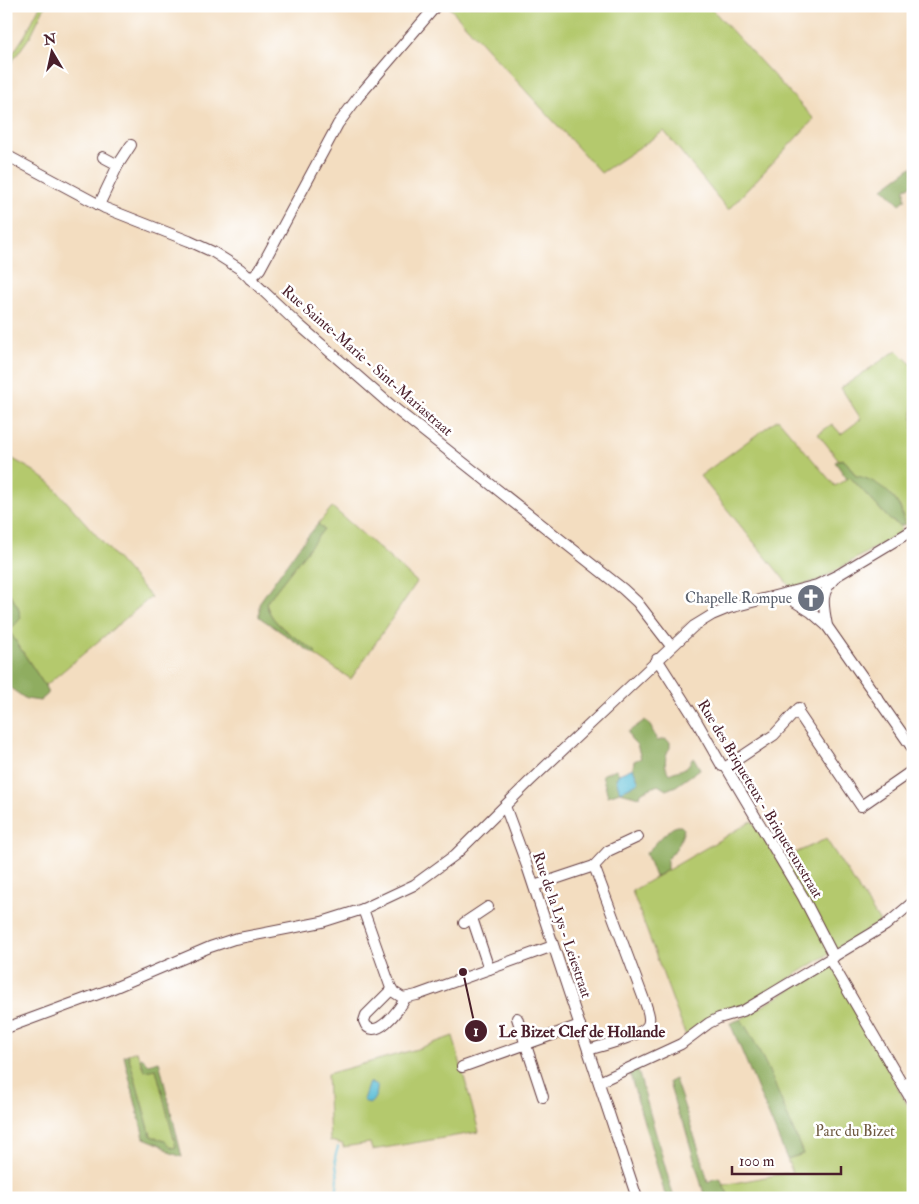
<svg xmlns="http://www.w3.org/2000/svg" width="919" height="1204" viewBox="0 0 919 1204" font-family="'IM FELL Double Pica',serif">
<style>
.green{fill:#b4c96d;stroke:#7f744c}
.forest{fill:#8fad60;stroke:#6c6646}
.water{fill:#57bcd5;stroke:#506e80}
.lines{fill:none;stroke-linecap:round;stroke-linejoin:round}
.stream{stroke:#57bcd5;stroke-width:2}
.minor-casing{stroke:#633c41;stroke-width:12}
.minor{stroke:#fff;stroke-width:10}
.labels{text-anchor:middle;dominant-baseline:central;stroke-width:5;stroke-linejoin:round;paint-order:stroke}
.street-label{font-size:15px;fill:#4a1f2b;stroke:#fff}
.worship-label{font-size:15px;fill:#5b616d;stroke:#fff;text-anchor:end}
.park-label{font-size:15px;fill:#6f5a42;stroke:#fff}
.leader{fill:none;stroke:#4a1f2b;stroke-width:2}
.callout-dot{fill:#4a1f2b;stroke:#fff;stroke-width:2}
.mark-label{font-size:15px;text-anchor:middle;font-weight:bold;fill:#fff}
.callout-label{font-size:16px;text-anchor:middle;font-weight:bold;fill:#4a1f2b;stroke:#fff;stroke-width:5;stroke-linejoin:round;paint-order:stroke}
</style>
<rect width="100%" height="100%" fill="#fff"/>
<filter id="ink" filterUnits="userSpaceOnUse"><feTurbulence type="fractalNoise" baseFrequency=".02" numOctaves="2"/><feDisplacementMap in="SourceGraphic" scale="10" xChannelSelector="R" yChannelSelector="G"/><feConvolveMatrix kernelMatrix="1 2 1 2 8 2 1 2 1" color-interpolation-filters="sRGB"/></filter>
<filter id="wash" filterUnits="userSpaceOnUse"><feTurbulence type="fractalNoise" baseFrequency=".0096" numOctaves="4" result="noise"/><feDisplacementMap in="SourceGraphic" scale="20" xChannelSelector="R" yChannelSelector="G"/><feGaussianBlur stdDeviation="1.12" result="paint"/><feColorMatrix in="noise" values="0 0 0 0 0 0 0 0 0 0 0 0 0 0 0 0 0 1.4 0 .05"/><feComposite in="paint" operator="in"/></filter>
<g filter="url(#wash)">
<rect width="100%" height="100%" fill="#f3ddc0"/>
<g class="green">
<path d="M40,6h5l-14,29 -25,35v-6l19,-29z"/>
<path d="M448,6h261l105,113 -86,91 -64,-79 -63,42z"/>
<path d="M897,350l16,16v160l-2,1 -6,-3 -5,-17 -7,-10 -37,-21 -9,-13 -5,-4 -3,1 -21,-26 14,-10 9,10 20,-15 -20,-31z"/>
<path d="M778,419l57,67 15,-9 40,43 11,6 -1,7 -81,47 -28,8 -91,-112z"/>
<path d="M6,455l28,16 17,13 100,113 -106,89 -36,-55 9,-24 -12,-19z"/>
<path d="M332,507l85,75 -66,97 -36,-24 1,-3c-19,-14 -45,-26 -50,-49l57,-74 -5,-5z"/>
<path d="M752,821l26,40 48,-22 54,83 -138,86 -34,11 -13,8 -9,9 -54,-145z"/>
<path d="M833,964l66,126 14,24v84h-183l-7,-13 69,-13 -5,-13 16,-5 -19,-44 -43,-91z"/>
<path d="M453,1036l26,96 -107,18 -2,-7 -27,4v-3l-13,-3 -3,-67 90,-25z"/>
<path d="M137,1051l5,15 14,2 20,79 -4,1 -7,-7 -14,-5 -23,-82z"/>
</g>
<g class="forest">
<path d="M913,166v19l-8,3v12l-5,4 -17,-16z"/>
<path d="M842,459l5,4 9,13c17,2 37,17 44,32 3,6 2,10 5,16l-4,2 -11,-6 -40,-43 -3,2 -12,-17z"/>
<path d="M318,524l6,5 -58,74c5,23 32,35 50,49l-1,3 -56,-38v-14l39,-55z"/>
<path d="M6,588l12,19 3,11 -12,13 36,55 3,8 -8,7 -14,-2 -20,-14z"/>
<path d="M645,720l6,7 6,14 8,-2 5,3v6c-6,7 -6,19 -1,26 10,-5 18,-3 22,-14l3,-2 6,11 -24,17 -10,4 -8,-5 -16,7 -3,5 -19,-5 -12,4 -6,-21 14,-6 3,5 -3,5 23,3 -6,-14 1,-7 7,-3 -4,-13 -6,-6 -3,-7z"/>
<path d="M676,826h5l3,3c-3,12 -8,22 -17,30v11l-12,7 -9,-24c10,-9 18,-21 30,-27z"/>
<path d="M741,1019c27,41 43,90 62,135l-16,5 -57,-136z"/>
<path d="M128,1054l23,82 14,5 7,7 4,-1 -20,-78 -11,2 -5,-12 2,-1 6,6 11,-3 23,96 -11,-4 -10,-8 -17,-7 -20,-82z"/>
<path d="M637,1067l37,131h-8l-37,-127z"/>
<path d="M675,1079l26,77 7,26 5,-3 7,-1 10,20h-25l-21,-74 -6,-9 -9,-33z"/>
</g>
<g class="water">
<path d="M633,768l6,14 -19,10 -4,-13 3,-5z"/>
<path d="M369,1082l8,3c1,6 -2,16 -8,19l-6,-4z"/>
</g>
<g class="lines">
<path class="stream" d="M336,1198l2,-20 -3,-21 3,-10"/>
</g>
</g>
<g filter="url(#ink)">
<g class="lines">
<g class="minor-casing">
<g id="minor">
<path d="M6,155l99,53 84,33 24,11 27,17 57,54 96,84 230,182 14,13 34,44"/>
<path d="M118,165l13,-20"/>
<path d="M99,205l19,-40 -15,-8"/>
<path d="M250,279l10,-10 78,-145 21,-28 77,-90"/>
<path d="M796,591l-2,4 1,7 16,10 16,14 86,123"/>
<path d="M827,626c-3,-19 -8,-32 7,-47"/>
<path d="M657,659l40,63 25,44 4,1 77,130 31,60"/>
<path d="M797,711l64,95 52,-36"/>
<path d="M726,767l48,-32 25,-27"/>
<path d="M505,806l22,60 110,332"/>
<path d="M534,886l60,-20"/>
<path d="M363,909l29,82 11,7 14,-3 136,-49"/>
<path d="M472,918l17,51"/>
<path d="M464,923l24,-16"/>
<path d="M830,960l83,143"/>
<path d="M392,989l-26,26 -2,6c8,24 37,-12 41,-23"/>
<path d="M517,1018l26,79"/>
<path d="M6,1028l103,-38 101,-43 24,-8 88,-17 41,-13 51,-24 41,-30 76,-75 163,-154 18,-11 17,-7 88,-23 21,-10 75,-45"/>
<path d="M588,1050c13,-4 54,-14 60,-25 3,-7 0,-13 -2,-20l-52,-139 14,-15 30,-14"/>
<path d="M462,1067l118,-42"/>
<path d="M599,1082l82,-38 28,-21 10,-5 24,-7 143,-86 27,-23"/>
<path d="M903,1086l10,-7"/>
</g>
</g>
<use href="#minor" class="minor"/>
</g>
</g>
<defs>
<g id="church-disc" transform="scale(1.4375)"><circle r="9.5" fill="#6b7280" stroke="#fff"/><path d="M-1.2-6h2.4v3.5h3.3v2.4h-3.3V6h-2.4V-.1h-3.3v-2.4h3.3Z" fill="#fff"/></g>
</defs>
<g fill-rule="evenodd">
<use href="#church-disc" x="811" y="598"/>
</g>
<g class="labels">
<g class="street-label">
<text transform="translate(367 361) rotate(41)">Rue Sainte-Marie - Sint-Mariastraat</text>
<text transform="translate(760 799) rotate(59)">Rue des Briqueteux - Briqueteuxstraat</text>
<text transform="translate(562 925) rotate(71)">Rue de la Lys - Leiestraat</text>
</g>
<g class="worship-label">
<text x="792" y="598">Chapelle Rompue</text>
</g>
<g class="park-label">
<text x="855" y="1131">Parc du Bizet</text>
</g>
</g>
<path class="leader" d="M463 972L476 1031"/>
<g class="callout-dot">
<circle cx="463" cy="972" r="5"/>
<circle cx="476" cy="1031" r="12"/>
</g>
<g class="mark-label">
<text x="476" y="1036">1</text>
</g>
<g class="callout-label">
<text x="582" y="1037">Le Bizet Clef de Hollande</text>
</g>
<rect width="919" height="1204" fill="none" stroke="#fff" stroke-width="25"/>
<g transform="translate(52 52) rotate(351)" stroke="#ffffff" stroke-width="4" paint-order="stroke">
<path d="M0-4L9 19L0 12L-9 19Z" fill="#4a1f2b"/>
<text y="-8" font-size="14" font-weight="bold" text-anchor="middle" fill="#4a1f2b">N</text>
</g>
<path d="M732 1166v8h109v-8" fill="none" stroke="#4a1f2b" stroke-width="2.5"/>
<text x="739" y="1166" font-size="15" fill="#4a1f2b" stroke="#ffffff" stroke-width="4" paint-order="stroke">100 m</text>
</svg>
